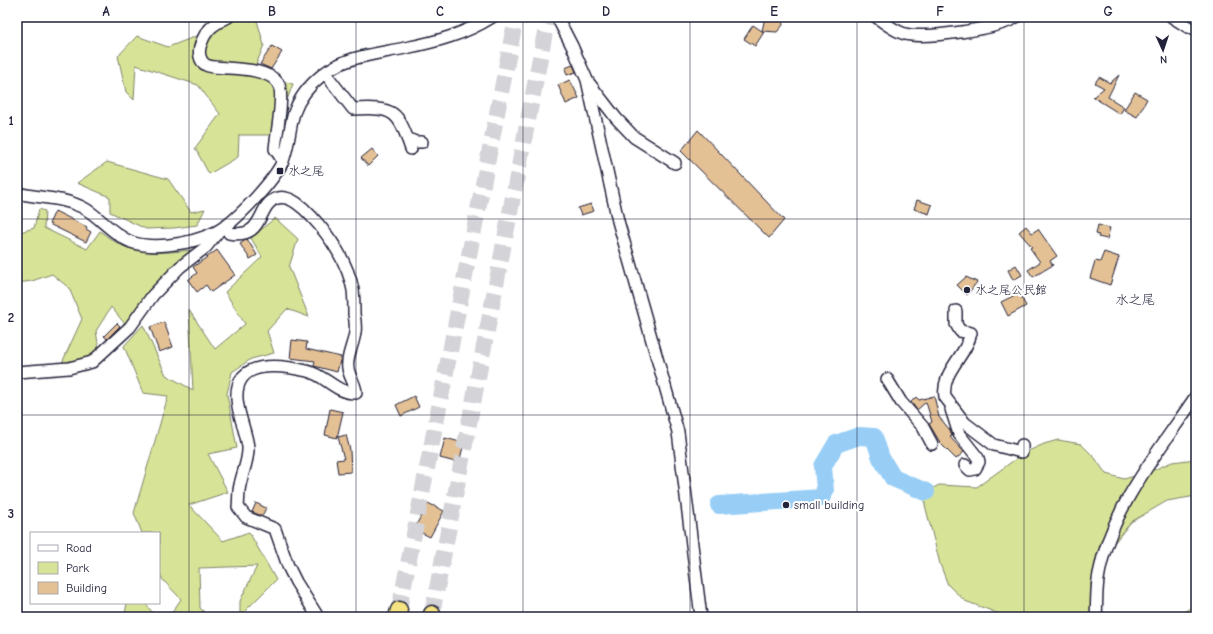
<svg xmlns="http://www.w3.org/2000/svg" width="1213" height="634" viewBox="0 0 1213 634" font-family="'Comic Neue','Klee One',sans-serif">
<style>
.green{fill:#d7e497;stroke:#7c8369}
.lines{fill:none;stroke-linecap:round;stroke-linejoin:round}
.river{stroke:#98cef6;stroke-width:18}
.building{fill:#e4c095;stroke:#22223b}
.highway-tunnel{stroke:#d3d3d8;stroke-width:16;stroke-dasharray:16 8;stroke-linecap:butt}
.minor-casing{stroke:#22223b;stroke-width:14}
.highway-casing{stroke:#22223b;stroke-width:19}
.minor{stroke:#fff;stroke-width:11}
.highway{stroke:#f5e382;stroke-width:16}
.grid{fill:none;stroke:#22223b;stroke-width:1;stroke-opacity:0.55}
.poi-dot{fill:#22223b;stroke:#fff;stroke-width:1.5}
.labels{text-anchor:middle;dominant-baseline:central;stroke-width:4;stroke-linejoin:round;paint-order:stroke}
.poi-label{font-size:12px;fill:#22223b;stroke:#fff;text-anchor:start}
.neighbourhood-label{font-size:13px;fill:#22223b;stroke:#fff}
.neatline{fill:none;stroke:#22223b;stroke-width:1.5}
.grid-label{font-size:13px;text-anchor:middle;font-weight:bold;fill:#22223b}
</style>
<rect width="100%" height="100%" fill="#fff"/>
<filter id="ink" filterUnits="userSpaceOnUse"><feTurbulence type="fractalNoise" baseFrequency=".025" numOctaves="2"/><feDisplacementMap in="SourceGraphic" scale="8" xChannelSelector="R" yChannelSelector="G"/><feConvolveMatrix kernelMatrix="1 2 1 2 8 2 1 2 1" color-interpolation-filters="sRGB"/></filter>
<g filter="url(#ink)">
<g class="green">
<path d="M219,17h37l8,28 -11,27 40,12 -9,24 -6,27h-39l-1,22 -29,17 -14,-26 25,-34 -22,-29 -62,-20 -2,35 -8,-8 -8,-36 19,-20 31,11 55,-21z"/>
<path d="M107,162l61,17 23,33 14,-3 -8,16 -23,3 -28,1 -36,-17v-15l-33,-14z"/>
<path d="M39,209l6,2 -1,17 43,21 13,-18c31,26 53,23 92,19 -27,21 -47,46 -67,74l-14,-17 -15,24 3,18 -12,10 -26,6 21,-46 -13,-31 -17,-14 -20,7 -15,2v-50l17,-5z"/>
<path d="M275,218l23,21 -9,28 20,50 -22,-8 -20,22 7,22 -23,6 -19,13 -5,22 10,54 -29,6 20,38 -39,13 34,36 26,-9 27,48 -36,36v-15l17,-35 -58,2 1,40 9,9h-40l12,-18 -19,-20 -3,-8v-38h-17l-8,-20 34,-117 -25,-3 -19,-47 19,-21 23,50 27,15 -4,-80 26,39 30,-25 -20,-32 37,-35 -11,-19z"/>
<path d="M1058,440l23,4 14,14 11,16 18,5 25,-7 23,-10 24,-3v37l-29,5 -36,21 -32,40 -8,20 1,18 17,17h-101l-43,-16 -17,-16 -8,-21 -15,-59 1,-13 13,-7 38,2 47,-34 20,-9z"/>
<path d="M127,603h18l11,14h-30l-1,-3z"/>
<path d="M1196,604v13h-20z"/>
</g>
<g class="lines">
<path class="river" d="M719,505l102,-7 4,-7 -2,-25 13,-22 23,-8 15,1 7,21 12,20 33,14"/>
</g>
<g class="building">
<path d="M765,17h17l1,8 -6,7 -15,-1 2,1 -9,14 -11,-7 9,-14 9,6z"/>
<path d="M272,46l10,6 -11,17 -11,-5z"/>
<path d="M573,65l3,7 -9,3 -2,-7z"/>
<path d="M1119,75l-11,22 16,10 -4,7 -27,-17 11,-9 -9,-5 4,-6 11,6z"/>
<path d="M570,80l9,18 -13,6 -8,-19z"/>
<path d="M1135,92l12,7 -10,18 -13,-7z"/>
<path d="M698,130l86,90 -15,18 -88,-87z"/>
<path d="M372,149l6,7 -10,10 -7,-8z"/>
<path d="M917,200l15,5 -3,9 -15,-5z"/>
<path d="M591,204l3,7 -13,4 -3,-7z"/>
<path d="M55,211l32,16 -1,2 5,3 -5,10 -37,-18z"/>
<path d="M1098,225l12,3 -3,11 -9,-2 1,-2 -3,-1z"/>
<path d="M1026,226l6,7 6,-4 19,27 -7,5 3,4 -20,12 -5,-7 12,-8 -10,-14 2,-1 -13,-15z"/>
<path d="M247,239l10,16 -7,4 -10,-15z"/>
<path d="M217,250l18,25 -24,17 -5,-7 -9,7 -9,-12 9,-7 -4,-6z"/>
<path d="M1104,252l15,5 -9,28 -20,-7 5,-17 5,1z"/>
<path d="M1016,265l6,10 -9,5 -5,-10z"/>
<path d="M966,277l11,5 -10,13 -10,-10z"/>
<path d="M1019,293l7,13 -18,10 -7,-14z"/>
<path d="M164,322l9,25 -14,5 -9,-25z"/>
<path d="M117,323l3,3 -13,13 -3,-3z"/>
<path d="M292,340l15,2 -1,7 35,8 -4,15 -23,-6 1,-5 -25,-3z"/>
<path d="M414,396l5,11 -18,9 -5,-11z"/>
<path d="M934,396l5,21 11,13 2,6 -2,1 14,15 -8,7 -15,-15 -12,-20 3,-2 -6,-20 -9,8 -6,-8 5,-5 3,3z"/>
<path d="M330,409l13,3 -6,26 -12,-3z"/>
<path d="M346,435l4,15 1,22 -13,1 -2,-13 8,-1 -6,-22z"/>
<path d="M445,438l19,5 -5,20 -19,-5z"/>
<path d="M256,503l10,5 -4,8 -10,-4z"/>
<path d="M428,503l16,8 -14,26 -16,-8z"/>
</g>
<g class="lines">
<g class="highway-tunnel">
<path d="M399,610l117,-593"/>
<path d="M432,614l116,-597"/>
</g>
<g class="minor-casing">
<g id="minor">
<path d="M228,17c-14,7 -22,12 -27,27 -3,7 -2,17 5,21 6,3 15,2 21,3 16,1 42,2 51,15 7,10 -2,53 -3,66l8,12"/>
<path d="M557,17l15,29 15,34 31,141 60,211 23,185"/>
<path d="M876,17c9,6 18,14 29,17 20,5 95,-5 111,-17"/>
<path d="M1172,17l16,10 8,2"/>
<path d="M325,73l28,36c41,-2 45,1 58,40"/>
<path d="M589,83l27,35 18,19 41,26"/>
<path d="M407,138l8,4h7"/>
<path d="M17,193c21,5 44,4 65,14 18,9 29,27 49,35 26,9 73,0 95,-16 17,-13 47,-45 56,-63 7,-15 7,-34 12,-50 5,-15 17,-29 28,-38 23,-19 55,-21 83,-27 31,-6 60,-14 87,-31"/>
<path d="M225,226l4,7c37,7 27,-30 49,-35 12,-3 26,10 33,18 19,20 37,47 42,74 1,8 1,16 1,24 1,6 2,13 1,18 -1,12 -9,24 -7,36 1,9 8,16 8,25 -19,1 -31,-18 -49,-22 -25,-6 -73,-13 -70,28 1,16 9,32 11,48 1,12 -6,27 -8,38 -2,7 -1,15 -2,22l8,10 29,12 13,37 8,16 22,35"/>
<path d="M956,311v13l4,7 11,2c-5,24 -30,38 -26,64l20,26 29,22 27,7h1v-7"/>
<path d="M17,372l52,-4 23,-6 38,-35 23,-32 27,-28 26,-20 12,-15"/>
<path d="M887,379l14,23 22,25 9,17"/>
<path d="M951,409l8,25 19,24 1,4 -4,7 -5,1 -5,-5"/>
<path d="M1096,617c1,-14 0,-29 3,-43 12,-66 60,-123 97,-178"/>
</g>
</g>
<g class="highway-casing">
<g id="highway">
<path d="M397,617l2,-7"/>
<path d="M431,617l1,-3"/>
</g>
</g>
<use href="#minor" class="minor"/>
<use href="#highway" class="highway"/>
</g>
</g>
<path class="grid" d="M189,17v600M356,17v600M523,17v600M690,17v600M857,17v600M1024,17v600M17,219h1179M17,415h1179"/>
<g class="poi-dot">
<rect x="276" y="167" width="8" height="8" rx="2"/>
<circle cx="967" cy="290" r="4"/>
<circle cx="786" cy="505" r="4"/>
</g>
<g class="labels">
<g class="poi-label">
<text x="288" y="171">水之尾</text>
<text x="975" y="290">水之尾公民館</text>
<text x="794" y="505">small building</text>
</g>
<g class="neighbourhood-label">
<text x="1135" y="299">水之尾</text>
</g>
</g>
<rect width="1213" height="634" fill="none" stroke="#fff" stroke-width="44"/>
<rect x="30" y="532" width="130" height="72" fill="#ffffff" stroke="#a7a7b1"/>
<rect x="38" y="545" width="20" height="6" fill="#ffffff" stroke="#a7a7b1"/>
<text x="66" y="552" font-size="12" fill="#22223b">Road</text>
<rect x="38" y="562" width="20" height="12" fill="#d7e497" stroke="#a7a7b1"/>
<text x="66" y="572" font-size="12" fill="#22223b">Park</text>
<rect x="38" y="582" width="20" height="12" fill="#e4c095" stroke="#a7a7b1"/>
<text x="66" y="592" font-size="12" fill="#22223b">Building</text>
<g transform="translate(1163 50) rotate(177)" stroke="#ffffff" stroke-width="3" paint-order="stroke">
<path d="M0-3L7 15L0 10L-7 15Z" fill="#22223b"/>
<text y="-6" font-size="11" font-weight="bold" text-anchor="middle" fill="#22223b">N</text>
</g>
<rect x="22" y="22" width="1169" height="590" class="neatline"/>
<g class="grid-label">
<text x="106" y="16">A</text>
<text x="272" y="16">B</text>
<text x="440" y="16">C</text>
<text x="606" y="16">D</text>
<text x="774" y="16">E</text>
<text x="940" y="16">F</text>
<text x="1108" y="16">G</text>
<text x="11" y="125">1</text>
<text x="11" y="322">2</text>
<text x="11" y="518">3</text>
</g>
</svg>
